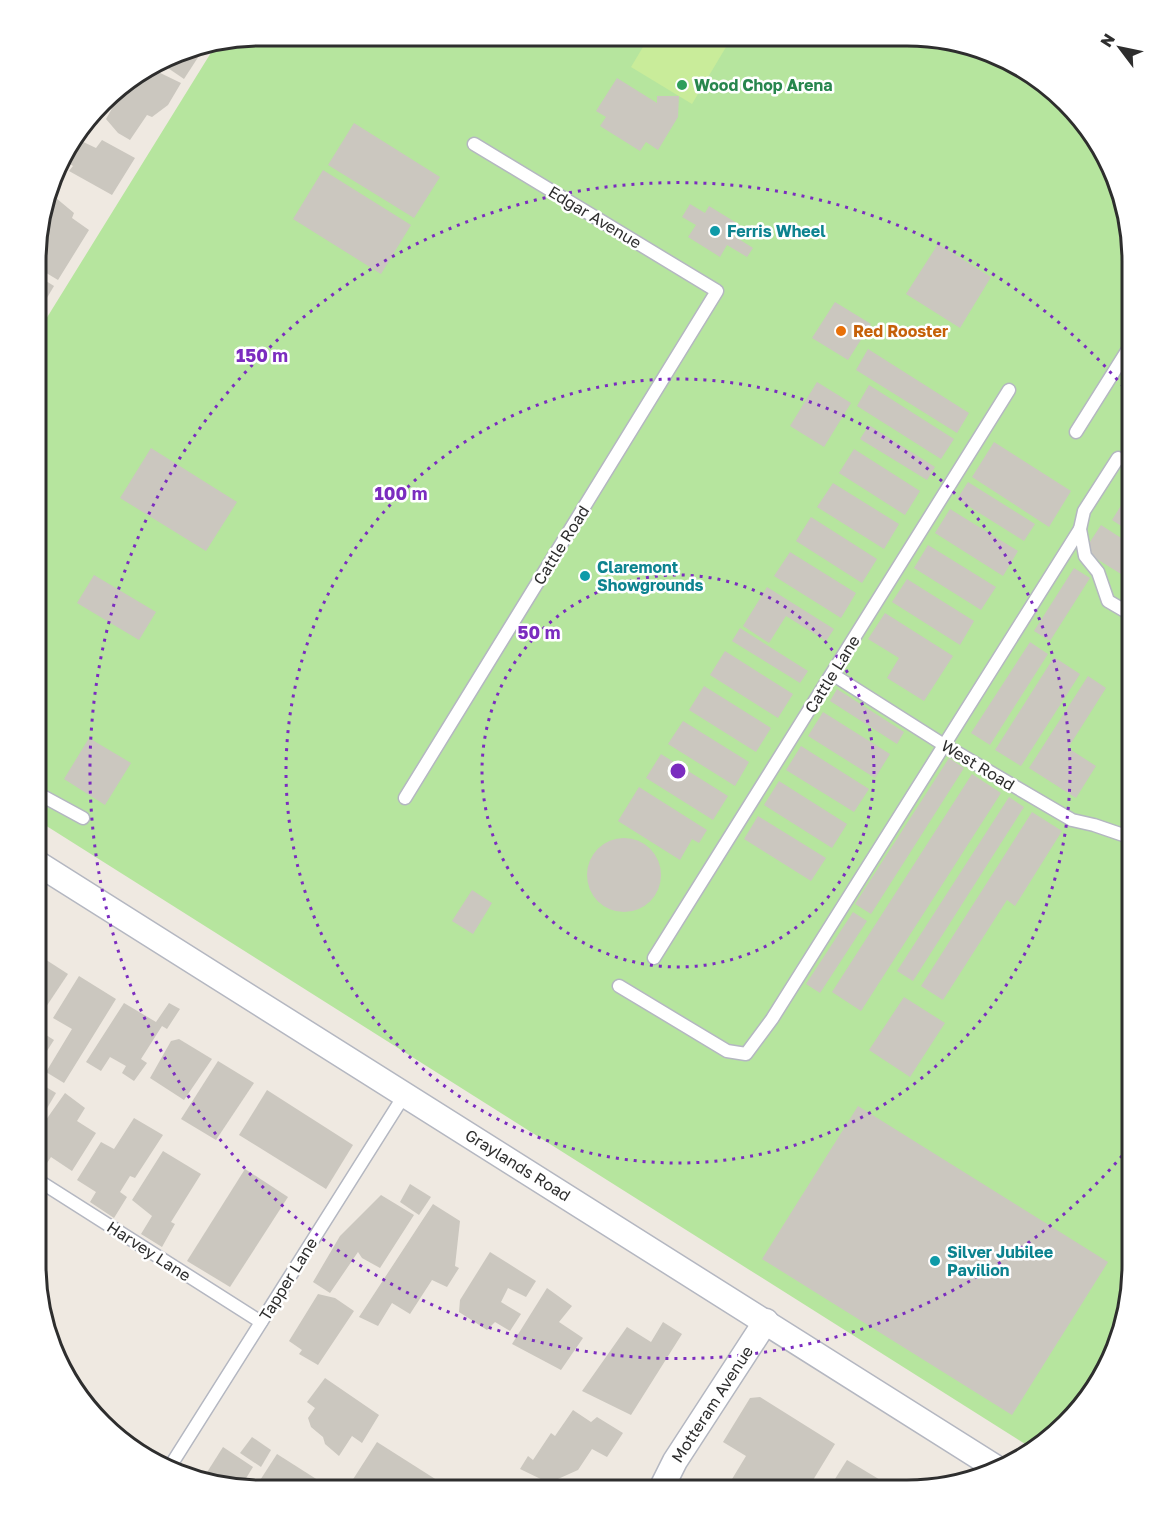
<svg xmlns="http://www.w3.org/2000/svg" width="1168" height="1526" viewBox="0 0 1168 1526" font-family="'Golos Text',sans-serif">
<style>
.green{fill:#b6e59e}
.pitch{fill:#c9ec9a}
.building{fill:#cbc7bf}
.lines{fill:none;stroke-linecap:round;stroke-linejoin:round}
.lane-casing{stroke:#b4b7c1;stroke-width:15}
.street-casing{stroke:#b4b7c1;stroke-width:27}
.lane{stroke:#fff;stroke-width:12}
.street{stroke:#fff;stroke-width:24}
.ring{fill:none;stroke:#7b2cbf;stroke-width:3;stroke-dasharray:3 6}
.leisure-dot{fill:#2e9e5b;stroke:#fff;stroke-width:2}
.culture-dot{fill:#0f9aa8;stroke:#fff;stroke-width:2}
.food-dot{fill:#e8710a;stroke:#fff;stroke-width:2}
.labels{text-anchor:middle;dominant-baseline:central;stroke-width:5;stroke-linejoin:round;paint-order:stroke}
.leisure-label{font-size:16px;font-weight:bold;fill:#27864d;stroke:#fff;text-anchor:start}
.street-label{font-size:16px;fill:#2e2e2e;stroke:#fff}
.culture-label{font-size:16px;font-weight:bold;fill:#0d838f;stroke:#fff;text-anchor:start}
.food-label{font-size:16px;font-weight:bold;fill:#c56008;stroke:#fff;text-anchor:start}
.rim{fill:none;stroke:#2e2e2e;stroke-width:3}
.centre{fill:#7b2cbf;stroke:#fff;stroke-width:3}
.ring-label{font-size:18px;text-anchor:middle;font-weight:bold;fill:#7b2cbf;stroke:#fff;stroke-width:5;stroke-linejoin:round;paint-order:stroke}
</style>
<rect width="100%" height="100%" fill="#efe9e1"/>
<path class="green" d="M262,36l674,2 96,36 44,39 33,48 23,100 -1,1019c-3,18 -5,40 -12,58 -17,45 -47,84 -86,111l-996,-629 1,-488 179,-289z"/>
<path class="pitch" d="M649,37h83l-40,67 -61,-37z"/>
<g class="building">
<path d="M206,45l-22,34 -22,-15 27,-16z"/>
<path d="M152,69l29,14 -13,22 -16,12 -5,-2 -17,25 -12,-7 -12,-14 12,-21 -4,-7z"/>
<path d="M617,78l40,25v-7h22l-1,21 -20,33 -12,-8 -6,9 -40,-25 6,-9 -10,-6z"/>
<path d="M354,123l86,54 -26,41 -86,-53z"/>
<path d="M77,139l19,9 6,-8 33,18 -23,37 -43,-24 4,-5 -10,-7z"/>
<path d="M323,170l88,55 -30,49 -88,-55z"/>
<path d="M56,198l18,15 -2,5 17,12 -31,50 -20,-12v-36l5,-15z"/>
<path d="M690,204l15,9 4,-7 31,19 -6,11 19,12 -6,9 -20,-12 -7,12 -32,-20 8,-12 -14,-8z"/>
<path d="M938,244l53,33 -31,51 -54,-34z"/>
<path d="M38,276l16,10 -16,27z"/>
<path d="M835,302l36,22 -23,36 -36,-22z"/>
<path d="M868,349l101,64 -12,20 -101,-63z"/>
<path d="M817,382l34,21 -27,44 -34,-21z"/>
<path d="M869,385l85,54 -13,20 -84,-53z"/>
<path d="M869,425l66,42 -8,13 -67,-41z"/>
<path d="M994,442l77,49 -22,36 -77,-50z"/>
<path d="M151,448l86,54 -31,49 -86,-53z"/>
<path d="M854,449l66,42 -15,24 -66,-42z"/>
<path d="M968,482l67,42 -11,17 -67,-42z"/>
<path d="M833,483l66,41 -15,25 -67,-42z"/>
<path d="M1130,491l2,2v40l-20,-13z"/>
<path d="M950,509l68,42 -15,25 -68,-43z"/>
<path d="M811,517l66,42 -15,24 -66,-42z"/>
<path d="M1101,525l31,20v29l-3,5 -45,-28z"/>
<path d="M928,545l68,42 -15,23 -67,-42z"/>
<path d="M790,552l66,41 -15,25 -67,-42z"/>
<path d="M1074,568l16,10 -40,63 -16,-10z"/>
<path d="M94,575l62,37 -17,28 -62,-37z"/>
<path d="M907,579l67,42 -14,24 -68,-43z"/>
<path d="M767,587l67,42 -8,12 -40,-25 -17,27 -26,-17z"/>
<path d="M885,613l68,43 -29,45 -37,-23 12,-20 -31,-19z"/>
<path d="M740,628l68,43 -8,12 -68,-42z"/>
<path d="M1030,642l18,12 -58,91 -19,-12z"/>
<path d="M725,651l68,43 -15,24 -68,-43z"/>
<path d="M1054,657l26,17 -59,92 -26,-16z"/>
<path d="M1088,676l18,12 -38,60 28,18 -20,32 -47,-30z"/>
<path d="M704,686l67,42 -15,24 -67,-42z"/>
<path d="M837,689l67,43 -7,12 -67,-43z"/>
<path d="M823,712l67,42 -15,24 -67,-42z"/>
<path d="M683,721l66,41 -14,24 -67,-42z"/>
<path d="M89,738l42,25 -26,42 -41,-26z"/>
<path d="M801,746l68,43 -15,23 -68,-42z"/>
<path d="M661,754l67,42 -15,24 -67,-42z"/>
<path d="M949,758l15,10 -93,146 -16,-10z"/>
<path d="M972,774l29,19 -140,218 -29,-19z"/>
<path d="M779,781l68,43 -15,24 -68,-43z"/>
<path d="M639,787l68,43 -8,13 -7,-4 -12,21 -62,-39z"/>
<path d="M1131,790h1v35l-12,-4z"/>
<path d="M1009,797l15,10 -111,174 -16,-10z"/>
<path d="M1032,812l30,19 -47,75 -8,-6 -64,100 -22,-14z"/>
<path d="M758,816l68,42 -15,23 -67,-42z"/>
<circle cx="624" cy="875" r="37"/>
<path d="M472,890l20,13 -19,31 -21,-13z"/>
<path d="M853,912l14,9 -47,72 -14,-9z"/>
<path d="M37,954l31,20 -32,48z"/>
<path d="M79,976l37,23 -52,84 -18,-11 26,-43 -19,-11z"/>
<path d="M904,997l41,26 -35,54 -41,-27z"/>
<path d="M124,1003l32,19 13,-19 11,6 -13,20 -5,-3 -21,33 6,4 -13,18 -12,-8 4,-7 -16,-9 -9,14 -15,-9z"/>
<path d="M38,1030l16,10 -18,28v-36z"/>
<path d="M179,1039l33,20 -28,41 -34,-22 21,-37z"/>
<path d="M218,1061l36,22 -38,57 -35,-21z"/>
<path d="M36,1081l20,12 -20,34z"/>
<path d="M267,1090l86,55 -27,44 -87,-54z"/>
<path d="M65,1093l20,15 -8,13 19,12 -24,38 -21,-14 -10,15 -5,-3v-35z"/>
<path d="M858,1106l250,156 -96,153 -250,-156z"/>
<path d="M134,1118l29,17 -28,43 -5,-2 -10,16 7,5 -13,21 -24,-16 6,-10 -19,-12 24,-38 13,7z"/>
<path d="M163,1151l38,23 -30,48 4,2 -13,23 -21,-13 11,-18 -20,-16z"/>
<path d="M245,1169l43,28 -58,90 -43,-26z"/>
<path d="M410,1184l21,13 -12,18 -19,-13z"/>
<path d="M381,1195l33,20 -34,53 -18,-10 -4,-6 -28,41 -17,-11 27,-46z"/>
<path d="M433,1204l27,17 -5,45 4,2 -12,19 -15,-7 -22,34 -18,-11 -14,23 -19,-9z"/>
<path d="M490,1252l46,29 -10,16 -18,-9 -7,14 20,12 -11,17 -15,-9 -8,8 -28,-18 1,-12z"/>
<path d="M547,1288l25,18 -13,16 24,16 -22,32 -49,-26z"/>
<path d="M318,1294l17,4 19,13 -36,54 -19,-11 3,-4 -13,-9z"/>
<path d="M663,1322l19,12 -51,81 -49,-24 45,-64 24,15z"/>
<path d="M1107,1361l-13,28 -14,17 -1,-1z"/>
<path d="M325,1378l54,37 -17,28 -10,-7 -13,20 -14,-12 -2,-7 -12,-10 -3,-9 7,-10 -8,-6z"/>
<path d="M760,1397l75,47 -28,46h-10l-9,-6 -4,6 -58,-1 20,-33 -23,-14 27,-44z"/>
<path d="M573,1410l18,12 6,-5 26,16 -16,24 -15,-8 -14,21 -29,13 -29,-14 8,-13 5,4 18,-27 4,3z"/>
<path d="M252,1437l19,13 -10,17 -21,-14z"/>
<path d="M377,1442l74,47 -94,-1 -7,-4z"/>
<path d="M223,1447l30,20 -13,21h-8l-28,-11z"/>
<path d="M277,1454l44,28 -4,6h-62z"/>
<path d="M847,1460l50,30h-69z"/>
<path d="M907,1483l9,5 -15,2z"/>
</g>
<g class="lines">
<g class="lane-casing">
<g id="lane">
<path d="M1076,432l56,-89"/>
<path d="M1118,458l-34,53 -4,18 5,27 13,16 10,29 24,14"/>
<path d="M832,674l112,71 128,75 22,5 38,13"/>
<path d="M37,793l46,25"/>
<path d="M405,798l312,-507 -243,-147"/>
<path d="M654,958l355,-568"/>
<path d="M619,986l108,65 19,3 26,-35 308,-490"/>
<path d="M36,1179l225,143"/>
<path d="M171,1465l234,-371"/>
</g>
</g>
<g class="street-casing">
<g id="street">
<path d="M37,863l961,606"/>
<path d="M661,1489l14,-28 91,-140"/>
</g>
</g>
<use href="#lane" class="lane"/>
<use href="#street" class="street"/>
</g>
<g class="ring">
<circle cx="678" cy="771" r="196"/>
<circle cx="678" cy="771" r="392"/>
<path d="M1128 1149A588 588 0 1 1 1132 397"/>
</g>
<circle class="leisure-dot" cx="682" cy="85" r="6"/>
<g class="culture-dot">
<circle cx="715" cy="231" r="6"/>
<circle cx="585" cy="576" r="6"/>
<circle cx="935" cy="1261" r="6"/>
</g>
<circle class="food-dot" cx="841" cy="331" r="6"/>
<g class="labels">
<g class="leisure-label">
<text x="694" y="85">Wood Chop Arena</text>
</g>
<g class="street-label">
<text transform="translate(595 217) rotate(31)">Edgar Avenue</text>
<text transform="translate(561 545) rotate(-58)">Cattle Road</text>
<text transform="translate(832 674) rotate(-58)">Cattle Lane</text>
<text transform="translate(978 765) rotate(31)">West Road</text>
<text transform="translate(518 1165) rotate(32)">Graylands Road</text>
<text transform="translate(149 1251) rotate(33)">Harvey Lane</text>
<text transform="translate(288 1279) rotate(-58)">Tapper Lane</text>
<text transform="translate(712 1404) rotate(-57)">Motteram Avenue</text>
</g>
<g class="culture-label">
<text x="727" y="231">Ferris Wheel</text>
<text x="597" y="567">Claremont<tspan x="597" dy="18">Showgrounds</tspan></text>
<text x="947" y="1252">Silver Jubilee<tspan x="947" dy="18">Pavilion</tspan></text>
</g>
<g class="food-label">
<text x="853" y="331">Red Rooster</text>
</g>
</g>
<path d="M0 0H1168V1526H0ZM261 46H907A215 215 0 0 1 1122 261V1265A215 215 0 0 1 907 1480H261A215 215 0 0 1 46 1265V261A215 215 0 0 1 261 46Z" fill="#fff" fill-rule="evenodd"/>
<path class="rim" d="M261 46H907A215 215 0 0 1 1122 261V1265A215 215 0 0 1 907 1480H261A215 215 0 0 1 46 1265V261A215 215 0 0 1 261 46Z"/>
<circle cx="678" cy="771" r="9" class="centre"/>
<g class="ring-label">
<text x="262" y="362">150 m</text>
<text x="401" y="500">100 m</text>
<text x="539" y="639">50 m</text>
</g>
<g transform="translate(1120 48) rotate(302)" stroke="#ffffff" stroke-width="4.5" paint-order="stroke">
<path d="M0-4.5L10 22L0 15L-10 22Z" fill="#2e2e2e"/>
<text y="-9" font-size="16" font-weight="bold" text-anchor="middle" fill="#2e2e2e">N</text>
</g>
</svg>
